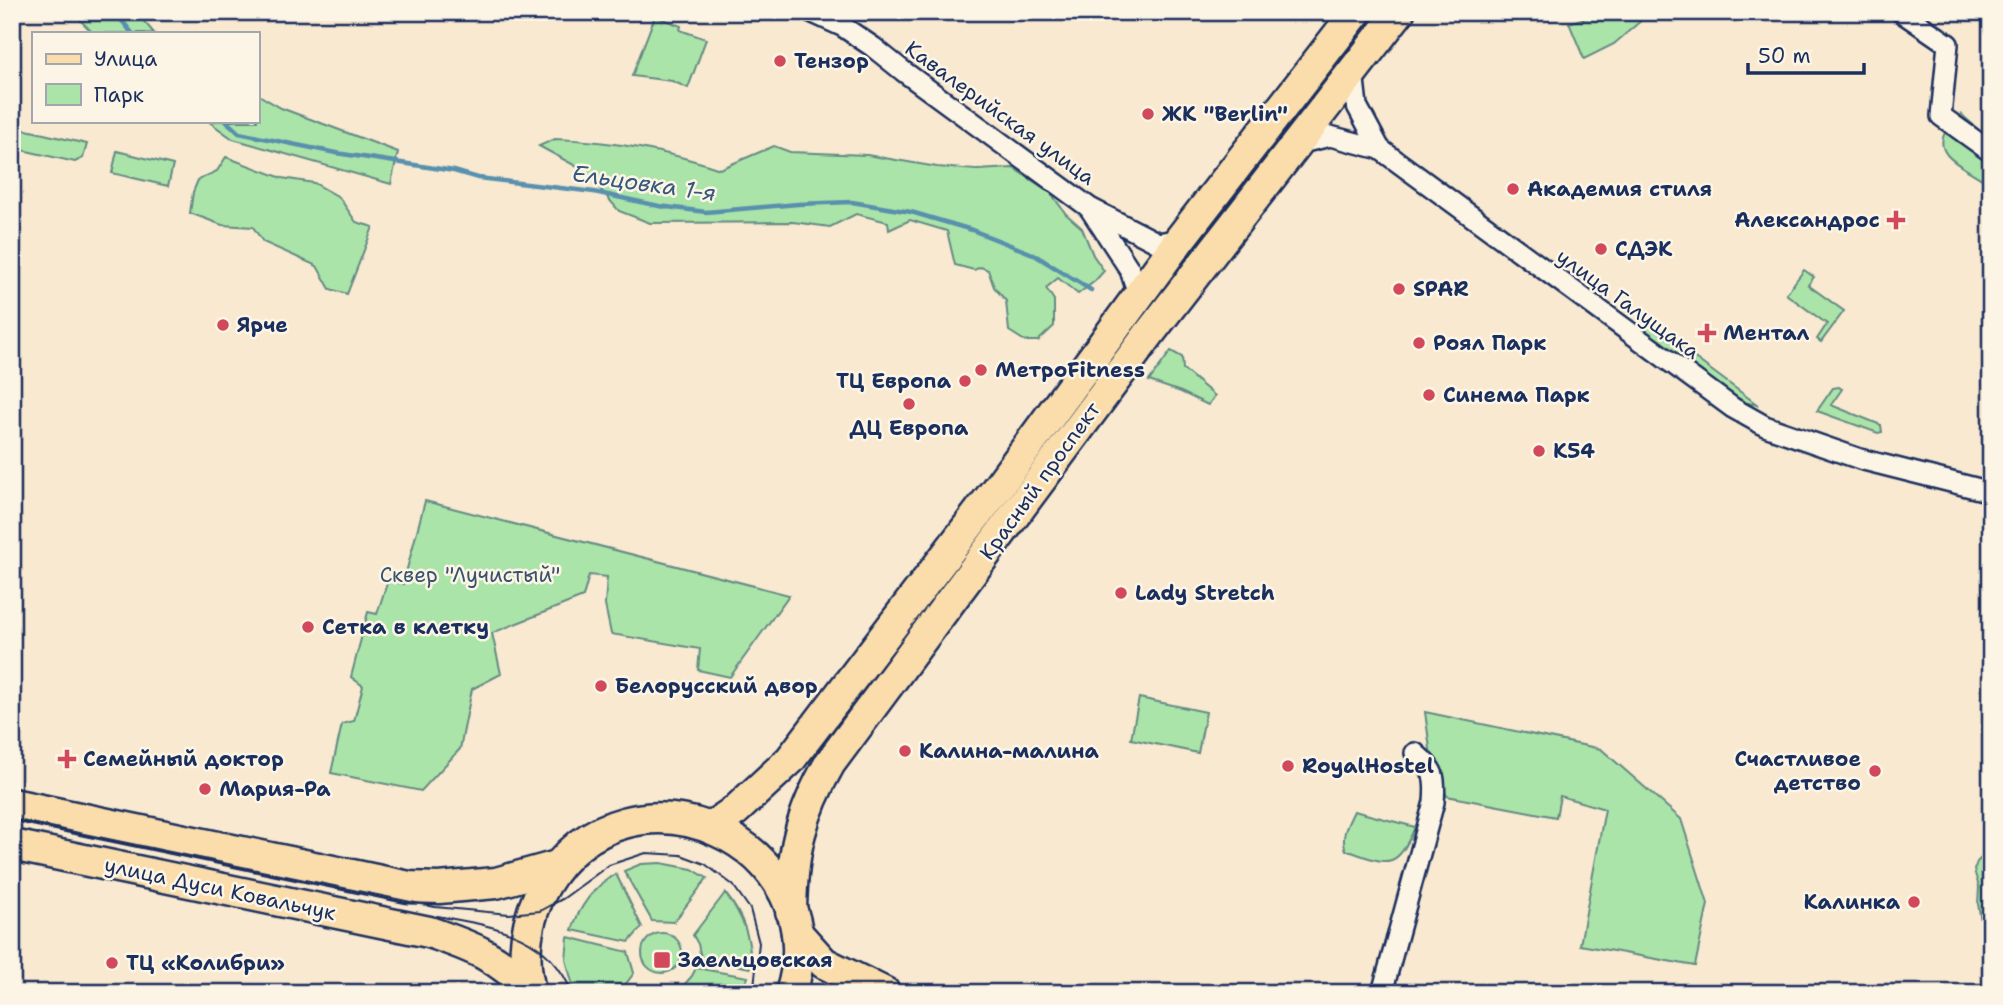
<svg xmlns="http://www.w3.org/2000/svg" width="2003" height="1005" viewBox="0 0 2003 1005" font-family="'Shantell Sans',sans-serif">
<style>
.green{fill:#abe4a8;stroke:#638a83;stroke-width:2}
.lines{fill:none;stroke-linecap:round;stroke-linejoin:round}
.stream{stroke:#5990ad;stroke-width:4.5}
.minor-casing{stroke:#1b2f5e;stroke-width:24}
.primary-casing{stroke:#1b2f5e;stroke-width:35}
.minor{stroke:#fcf5e5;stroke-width:19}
.primary{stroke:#faddab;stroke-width:30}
.tram{stroke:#1b2f5e;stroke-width:2}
.poi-dot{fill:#d1495b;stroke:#fcf5e5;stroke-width:2.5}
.labels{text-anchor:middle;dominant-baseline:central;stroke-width:5;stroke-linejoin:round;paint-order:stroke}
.poi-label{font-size:21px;font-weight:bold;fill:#1b2f5e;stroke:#fcf5e5;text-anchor:start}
.street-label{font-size:21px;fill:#1b2f5e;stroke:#fcf5e5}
.park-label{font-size:21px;fill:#38536d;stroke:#fcf5e5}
.water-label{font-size:23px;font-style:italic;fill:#35587f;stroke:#fcf5e5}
</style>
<rect width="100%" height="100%" fill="#f8e9d0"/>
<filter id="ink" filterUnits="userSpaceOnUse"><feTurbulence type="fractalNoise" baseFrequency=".0143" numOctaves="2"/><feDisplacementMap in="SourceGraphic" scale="14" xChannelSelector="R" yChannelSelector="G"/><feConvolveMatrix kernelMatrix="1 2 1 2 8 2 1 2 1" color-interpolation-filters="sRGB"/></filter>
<g filter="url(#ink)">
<g class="green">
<path d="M72,12h64l18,21h-61z"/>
<path d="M1604,12h47l-37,32 -30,15 -15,-36z"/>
<path d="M655,16l26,10 -1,4 26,9 -18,49 -16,-7 -40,-5z"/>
<path d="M257,94l24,14 117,44 -7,32 -158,-45 -25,-18h49z"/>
<path d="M1961,114l30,27v45c-16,-16 -62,-27 -45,-55 4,-7 8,-13 15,-17z"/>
<path d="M18,128l69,16 -4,14 -8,4 -62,-14z"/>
<path d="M555,139c58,2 110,11 165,30l54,-23 16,6 77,3 70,12 40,3 36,-2 37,24 16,22 16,14 11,27 11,16 -9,10 -17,13 -20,-16 -12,10 8,12v26l-16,15h-13l-16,-10 -3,-30 -12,-14 -6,-17 -7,-3 -7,3 -19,-5 -8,-34 -37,-11 -21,10 -1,-8 -32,-8 -26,13 -37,-5 -143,1 -31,-12 -34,-40 -46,-25z"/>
<path d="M117,151l56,14 -5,21 -56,-13z"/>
<path d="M226,157l56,21 32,5 25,14 17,25 17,5 -26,67 -17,-5 -13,-23 -54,-24 -10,-15 -31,-2 -32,-12 3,-21 5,-12 19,-9z"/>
<path d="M1804,270l10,7 -6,8 36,26 -23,31 -4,-3 10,-15 -41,-30z"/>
<path d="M1641,318l117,87 -21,-4 -99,-75z"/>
<path d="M1171,351l11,6 1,12 32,27 -7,9 -27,-13 -32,-11z"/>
<path d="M1839,387l3,2 -11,16 50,20 1,7 -4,1 -61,-22 16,-23z"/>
<path d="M425,501l364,94 -59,82 -32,-7 2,-21 -89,-15 -6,-29 2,-28 -18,-2 -6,22 -91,36 9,41 -29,15 -12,60 -39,42 -90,-18 11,-49 12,-3 9,-35 -12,-9 17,-65 9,2 11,-34 15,4z"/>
<path d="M1139,698l67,14 -8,41 -67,-14z"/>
<path d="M1425,712l176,37 80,70 27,85 -13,62 -115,-21 25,-136 -45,-13 -4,21 -109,-21 -16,-40z"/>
<path d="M1354,811l61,16c-19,44 -27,38 -69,23 -6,-14 2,-26 8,-39z"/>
<path d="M1991,836v112l-7,-11 -6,-33 1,-17 -5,-17 3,-8 6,-6z"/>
<path d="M661,863l31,6 15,9 -33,44 -22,-1 -28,-50 17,-7z"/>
<path d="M616,874l26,53 -13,15 -57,-12c7,-23 22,-44 44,-56z"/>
<path d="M725,893c18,22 27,47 25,75l-49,-10 -3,-14 -5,-9z"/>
<circle cx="662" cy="953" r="20"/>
<path d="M568,937l60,15 6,21 -15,20h-44l-9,-33z"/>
<path d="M696,968l52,9 -6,16h-54l-4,-8 8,-9z"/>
</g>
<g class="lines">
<g class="stream">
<path d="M115,12l17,21"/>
<path d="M226,121l13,12 97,20 118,18 24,7 116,14 65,14 47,6 92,-8 54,-2 59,10 61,18 61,24 58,36"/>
</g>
<g class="minor-casing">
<g id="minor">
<path d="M811,12l31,14 31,21 30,24 187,137 68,35 22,-4"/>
<path d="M1901,12l47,32 -7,72 50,36"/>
<path d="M1353,71l4,35 23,43"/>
<path d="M1297,144l33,-8 50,13 353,259 32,18 95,33 131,33"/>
<path d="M1090,209l40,61 8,24"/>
<path d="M1382,993l52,-191c2,-25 1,-32 -19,-49"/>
</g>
</g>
<g class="primary-casing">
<g id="primary">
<path d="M12,804l397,83 30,1 57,-5 61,-17"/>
<path d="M711,827l25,-17 54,-50 205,-269 185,-252 176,-227"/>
<path d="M12,845l417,87c44,15 68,24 101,58"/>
<path d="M791,911c1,-59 9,-96 39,-148l319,-429 250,-322"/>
<path d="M797,933l27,30 61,30"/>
<path d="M531,993c-11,-36 -5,-76 14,-108 83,-138 294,-42 246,108"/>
</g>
</g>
<use href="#minor" class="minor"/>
<use href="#primary" class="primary"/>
<g class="tram">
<path d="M12,819l423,88 74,7 31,-3 24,-13 45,-33 37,-12 35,2 24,9 28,21 17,24 9,34 -5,43 -3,7"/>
<path d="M437,916c56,10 112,17 135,77"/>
</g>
</g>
</g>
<g class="poi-dot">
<circle cx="780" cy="61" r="7"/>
<circle cx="1148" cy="114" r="7"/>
<circle cx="1513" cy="189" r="7"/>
<path d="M1892.5 209.5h7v7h7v7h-7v7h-7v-7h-7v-7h7z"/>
<circle cx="1601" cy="249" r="7"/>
<circle cx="1399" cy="289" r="7"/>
<circle cx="223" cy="325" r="7"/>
<path d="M1703.5 322.5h7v7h7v7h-7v7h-7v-7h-7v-7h7z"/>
<circle cx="1419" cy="343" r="7"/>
<circle cx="981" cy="370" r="7"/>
<circle cx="965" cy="381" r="7"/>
<circle cx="1429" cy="395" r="7"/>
<circle cx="909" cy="404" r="7"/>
<circle cx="1539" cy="451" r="7"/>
<circle cx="1121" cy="593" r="7"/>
<circle cx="308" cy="627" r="7"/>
<circle cx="601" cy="686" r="7"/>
<circle cx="905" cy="751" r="7"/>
<path d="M63.5 748.5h7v7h7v7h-7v7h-7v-7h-7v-7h7z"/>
<circle cx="1288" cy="766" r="7"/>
<circle cx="1875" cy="771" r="7"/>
<circle cx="205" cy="789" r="7"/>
<circle cx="1914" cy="902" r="7"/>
<rect x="653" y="951" width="18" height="18" rx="3.5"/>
<circle cx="112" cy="963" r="7"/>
</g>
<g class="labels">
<g class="poi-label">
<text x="794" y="61">Тензор</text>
<text x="1162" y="114">ЖК "Berlin"</text>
<text x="1527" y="189">Академия стиля</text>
<text x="1880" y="220" text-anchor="end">Александрос</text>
<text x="1615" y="249">СДЭК</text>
<text x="1413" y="289">SPAR</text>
<text x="237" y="325">Ярче</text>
<text x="1723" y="333">Ментал</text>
<text x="1433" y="343">Роял Парк</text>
<text x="995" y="370">МетроFitness</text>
<text x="951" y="381" text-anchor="end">ТЦ Европа</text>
<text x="1443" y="395">Синема Парк</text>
<text x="909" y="428" text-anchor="middle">ДЦ Европа</text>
<text x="1553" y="451">К54</text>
<text x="1135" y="593">Lady Stretch</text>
<text x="322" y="627">Сетка в клетку</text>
<text x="615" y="686">Белорусский двор</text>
<text x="919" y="751">Калина-малина</text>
<text x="83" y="759">Семейный доктор</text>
<text x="1861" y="759" text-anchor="end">Счастливое<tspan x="1861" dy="24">детство</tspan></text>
<text x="1302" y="766">RoyalHostel</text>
<text x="219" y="789">Мария-Ра</text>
<text x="1900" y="902" text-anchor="end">Калинка</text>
<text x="678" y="960">Заельцовская</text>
<text x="126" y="963">ТЦ «Колибри»</text>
</g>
<g class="street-label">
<text transform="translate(1000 113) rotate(36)">Кавалерийская улица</text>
<text transform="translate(1628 304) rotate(36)">улица Галущака</text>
<text transform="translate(1040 481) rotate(-54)">Красный проспект</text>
<text transform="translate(220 889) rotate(12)">улица Дуси Ковальчук</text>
</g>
<g class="park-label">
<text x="470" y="575">Сквер "Лучистый"</text>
</g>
<g class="water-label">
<text transform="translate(644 183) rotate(8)">Ельцовка 1-я</text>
</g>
</g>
<rect width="2003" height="1005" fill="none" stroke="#fcf5e5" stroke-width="42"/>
<rect x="21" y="21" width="1961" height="963" fill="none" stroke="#1b2f5e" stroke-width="2.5" filter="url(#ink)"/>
<rect x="32" y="32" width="228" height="91" fill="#fcf5e5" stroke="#a2a6af" stroke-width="2"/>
<rect x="46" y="54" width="35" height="10" fill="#faddab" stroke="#a2a6af" stroke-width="2"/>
<text x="94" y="66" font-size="21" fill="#1b2f5e">Улица</text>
<rect x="46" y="84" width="35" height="21" fill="#abe4a8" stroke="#a2a6af" stroke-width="2"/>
<text x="94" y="102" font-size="21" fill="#1b2f5e">Парк</text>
<path d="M1748 63v10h116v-10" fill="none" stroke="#1b2f5e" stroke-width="3.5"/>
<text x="1758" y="63" font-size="21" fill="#1b2f5e" stroke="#fcf5e5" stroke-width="5" paint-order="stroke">50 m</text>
</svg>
